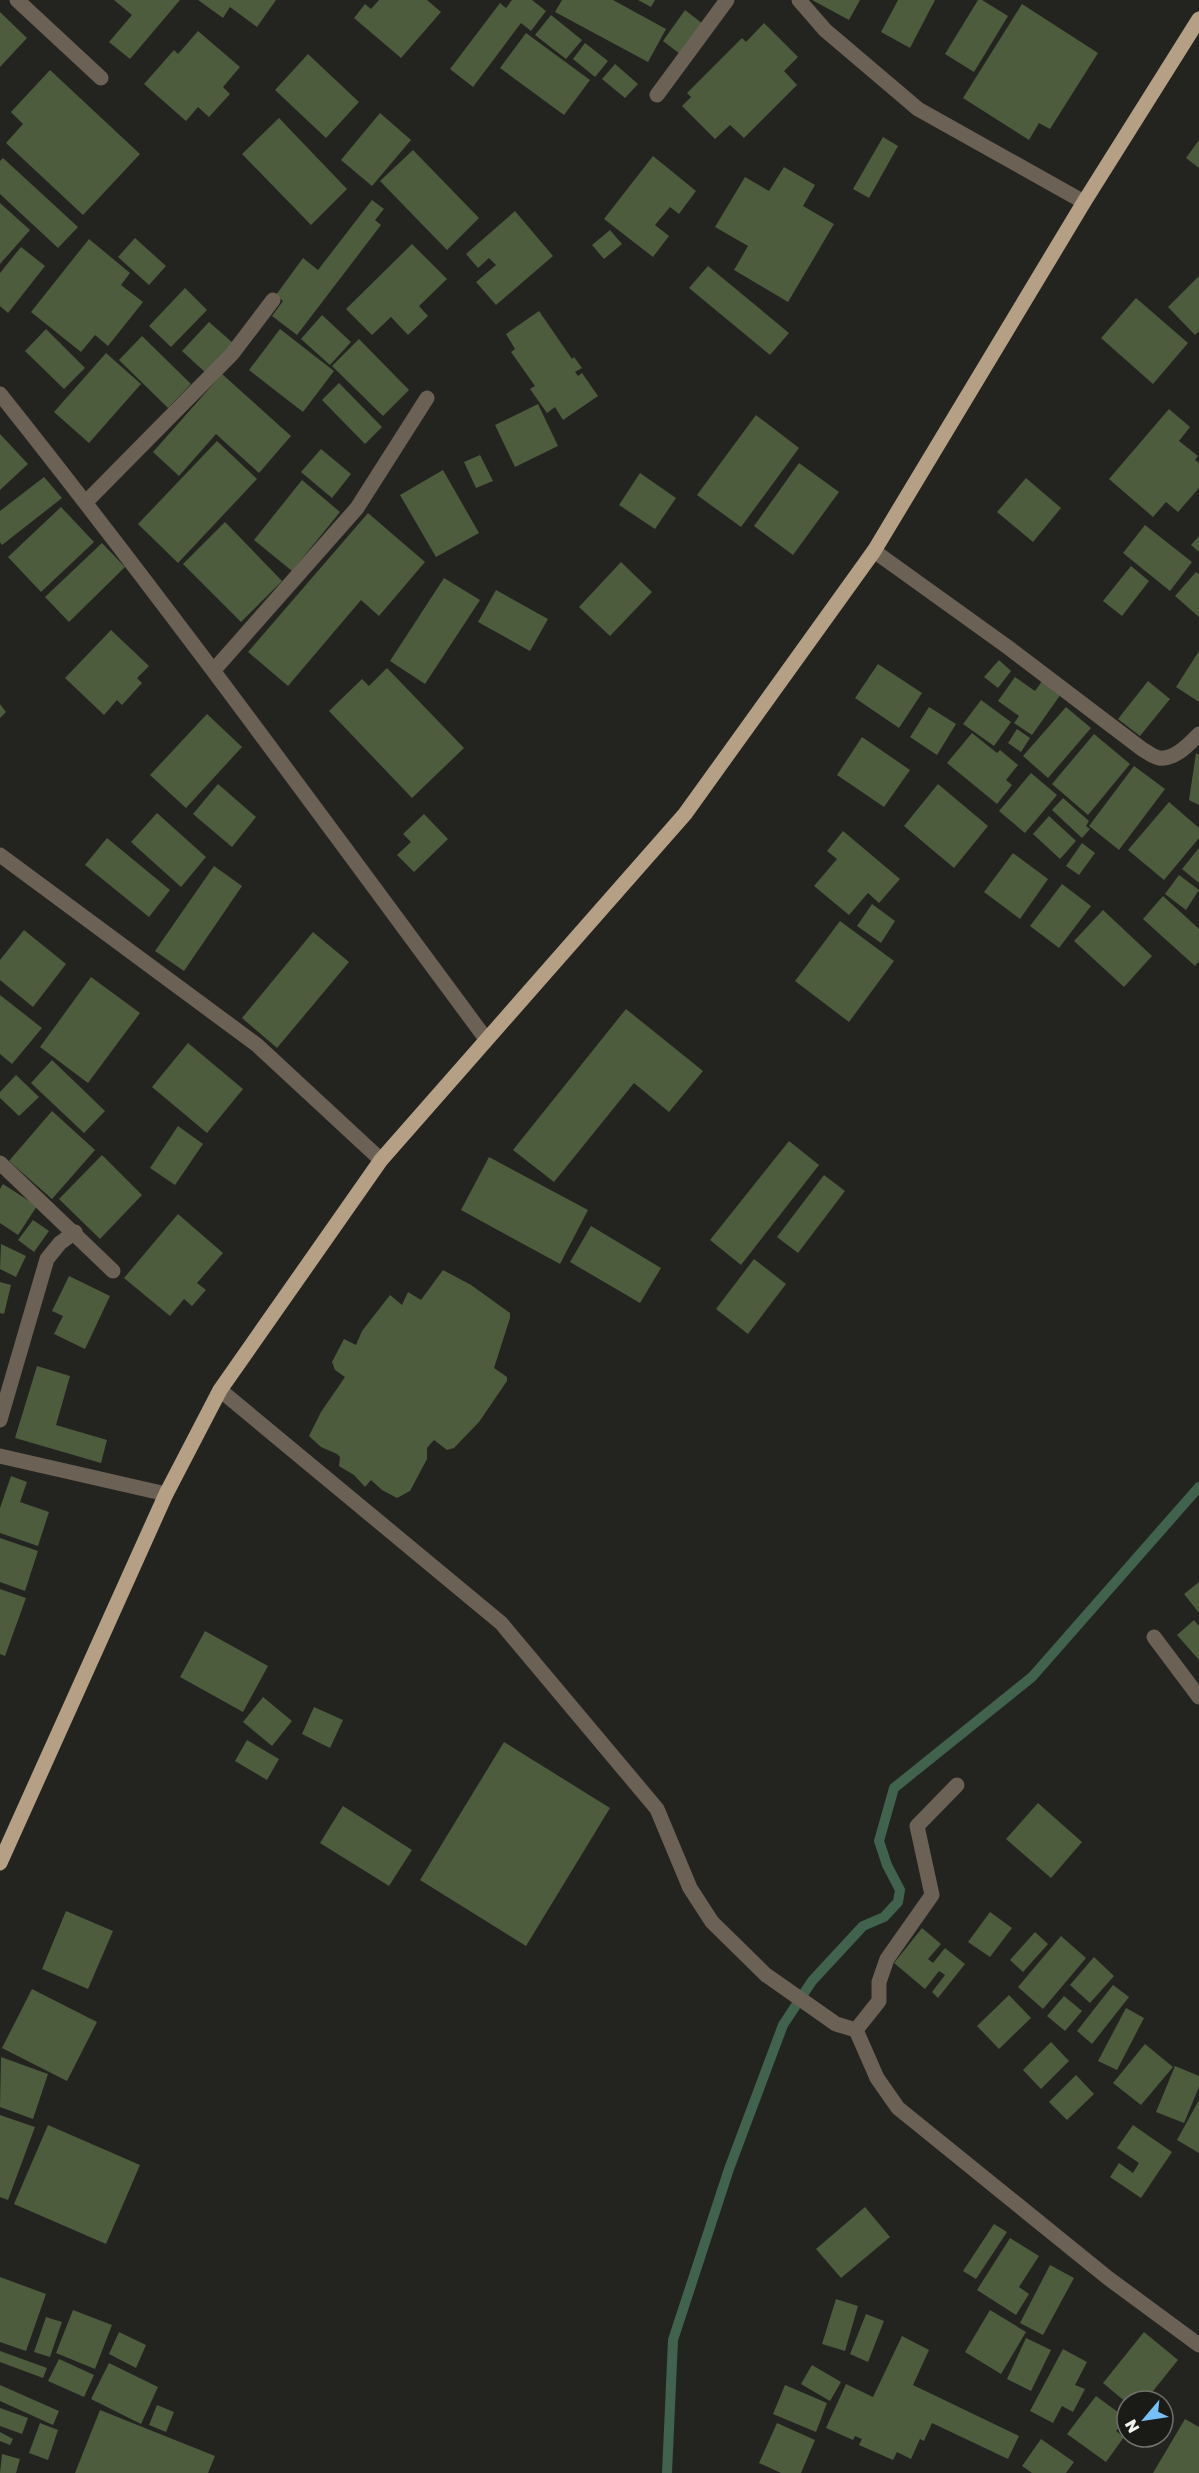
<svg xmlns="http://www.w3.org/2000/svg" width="1199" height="2473" viewBox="0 0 1199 2473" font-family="'Golos Text',sans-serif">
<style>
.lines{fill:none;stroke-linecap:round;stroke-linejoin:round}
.stream{stroke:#41634e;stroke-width:10}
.building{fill:#4d5c3c}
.minor{stroke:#6c6155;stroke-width:15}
.major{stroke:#b59f85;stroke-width:15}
</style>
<rect width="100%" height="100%" fill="#232320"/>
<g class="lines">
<path class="stream" d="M667,2473l6,-133 56,-171 54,-144 29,-44 51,-55 21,-9 14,-15 2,-12 -13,-25 -8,-24 15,-53 138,-111 167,-190"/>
</g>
<g class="building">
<path d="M114,0h66l-50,59 -21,-17 23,-27z"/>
<path d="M198,0h78l-19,27 -27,-20 -7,11z"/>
<path d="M379,0h48l14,12 -40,46 -47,-40 11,-14 6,5z"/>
<path d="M512,0h20l14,11 -15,20 -10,-8 -48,64 -23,-18 50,-66 6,5z"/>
<path d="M562,0h51l53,29 -18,33 -93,-50z"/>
<path d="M638,0h17l-4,7z"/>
<path d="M812,0h48l-11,20z"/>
<path d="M898,0h37l-25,48 -29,-16z"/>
<path d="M978,0h4l26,16 -34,56 -29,-18z"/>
<path d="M1022,4l76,49 -48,76 -11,-6 -10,17 -66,-42z"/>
<path d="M685,10l18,14 -23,30 -17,-13z"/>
<path d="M0,12l27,26 -27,29z"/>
<path d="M551,15l31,25 -16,19 -31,-24z"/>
<path d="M764,23l34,34 -14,14 13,14 -53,53 -14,-13 -15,14 -33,-33 9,-9 -4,-4 55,-55 4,4z"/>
<path d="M198,31l42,36 -17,20 7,7 -21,23 -11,-10 -12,14 -42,-37 30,-34 4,4z"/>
<path d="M526,33l64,47 -26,35 -64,-47z"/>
<path d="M585,43l23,18 -13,16 -22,-18z"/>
<path d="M308,54l51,48 -33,36 -51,-48z"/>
<path d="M615,64l23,20 -13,14 -23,-19z"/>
<path d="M50,70l90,84 -57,61 -77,-72 17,-19 -12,-12z"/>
<path d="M380,113l31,27 -39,46 -31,-26z"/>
<path d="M279,118l68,71 -36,36 -69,-71z"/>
<path d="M883,137l15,9 -29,52 -16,-9z"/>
<path d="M1199,140v28l-13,-10z"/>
<path d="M413,150l66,68 -32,32 -67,-69z"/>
<path d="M653,156l43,35 -17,23 -9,-7 -15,18 14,11 -16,21 -49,-38z"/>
<path d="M3,158l75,69 -20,21 -58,-54v-33z"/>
<path d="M784,167l31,18 -12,21 31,18 -46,78 -54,-32 14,-24 -33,-19 30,-50 24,14z"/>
<path d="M372,200l12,9 -9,11 6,5 -84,110 -25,-19 11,-15 -7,-6 27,-37 15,12z"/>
<path d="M0,203l30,27 -30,34z"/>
<path d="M515,211l38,45 -57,49 -20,-23 20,-17 -7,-7 -11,10 -12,-14z"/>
<path d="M610,230l12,14 -18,15 -12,-14z"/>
<path d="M135,238l31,28 -17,19 -31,-28z"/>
<path d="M89,239l41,34 -9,12 22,17 -35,44 -13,-11 -14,17 -50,-40z"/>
<path d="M412,244l35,35 -28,27 9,10 -20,19 -17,-18 -19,18 -26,-26z"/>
<path d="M21,247l24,19 -37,47 -8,-7v-33z"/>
<path d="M708,266l81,67 -19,22 -81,-67z"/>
<path d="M1199,276v55l-4,4 -27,-28z"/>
<path d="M185,288l22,22 -36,37 -22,-21z"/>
<path d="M1136,298l52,45 -35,41 -52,-46z"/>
<path d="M539,311l33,48 2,-2 8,11 -7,4 3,4 4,-3 16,23 -35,24 -8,-13 -8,6 -17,-24 5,-3 -24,-34 4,-3 -9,-15z"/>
<path d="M322,315l29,27 -21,23 -29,-26z"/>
<path d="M209,322l25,22 -27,30 -25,-23z"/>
<path d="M46,329l39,39 -21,21 -39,-38z"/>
<path d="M280,329l54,42 -31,41 -54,-42z"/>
<path d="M142,336l49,48 -23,24 -49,-48z"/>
<path d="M359,339l50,51 -26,26 -51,-50z"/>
<path d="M106,353l35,31 -52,59 -35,-31z"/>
<path d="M222,374l69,62 -32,37 -43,-39 -37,42 -26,-24z"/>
<path d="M339,383l43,44 -17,17 -43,-44z"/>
<path d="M538,404l20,42 -43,21 -20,-42z"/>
<path d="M1169,409l21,18 -11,14 19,15 -3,4 4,3v25l-21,24 -12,-10 -13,15 -44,-38z"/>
<path d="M756,415l43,33 -58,79 -44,-32z"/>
<path d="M0,434l28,30 -28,26z"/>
<path d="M217,441l40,38 -79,84 -40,-39z"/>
<path d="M321,449l30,25 -19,24 -31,-26z"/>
<path d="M480,455l13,26 -17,7 -12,-26z"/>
<path d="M799,463l40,29 -46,63 -39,-29z"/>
<path d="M443,470l36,63 -43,24 -36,-62z"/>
<path d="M640,473l36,25 -21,31 -36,-24z"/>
<path d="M44,477l18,21 -60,47 -2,-3v-31z"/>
<path d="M1026,478l35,30 -28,34 -36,-30z"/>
<path d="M302,480l38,32 -48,59 -38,-31z"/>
<path d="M61,507l33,35 -53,50 -33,-35z"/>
<path d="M368,513l57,49 -46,54 -18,-16 -73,86 -40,-34z"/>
<path d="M225,522l57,59 -41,41 -58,-58z"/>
<path d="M1145,525l47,37 -22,29 -47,-38z"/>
<path d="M1199,536v16l-8,-7z"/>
<path d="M102,543l23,24 -56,55 -24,-25z"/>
<path d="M621,562l31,30 -42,44 -31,-29z"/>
<path d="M1131,566l18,15 -27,35 -19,-15z"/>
<path d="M1196,572l3,2v43l-24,-21z"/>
<path d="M444,578l36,22 -55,84 -35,-23z"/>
<path d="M496,590l52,29 -18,32 -52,-29z"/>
<path d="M111,630l38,36 -12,12 5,5 -20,22 -5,-5 -13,15 -39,-37z"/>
<path d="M1199,651v51l-23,-15z"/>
<path d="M999,660l12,11 -13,17 -14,-11z"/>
<path d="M878,664l44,29 -23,35 -44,-30z"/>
<path d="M387,668l77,80 -52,50 -83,-87 33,-32 7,7z"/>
<path d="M1015,677l20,14 7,-10 19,13 -29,41 -18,-12 5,-7 -21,-15z"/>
<path d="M1148,681l22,18 -30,37 -22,-17z"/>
<path d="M981,700l30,22 -17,24 -31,-22z"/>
<path d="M0,704l6,8 -6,6z"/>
<path d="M929,707l27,17 -19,31 -27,-18z"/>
<path d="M1066,707l25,21 -43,50 -25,-22z"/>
<path d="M207,714l35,33 -56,61 -36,-33z"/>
<path d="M1017,729l13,9 -9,14 -13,-9z"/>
<path d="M972,733l25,20 3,-3 18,15 -12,15 6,5 -15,19 -50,-41z"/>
<path d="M1094,734l36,30 -42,51 -36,-31z"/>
<path d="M862,737l48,33 -26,37 -47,-32z"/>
<path d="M1196,753l3,2v50l-10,-5z"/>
<path d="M1134,766l31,23 -46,61 -30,-24z"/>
<path d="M1031,773l26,22 -32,38 -26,-22z"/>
<path d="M218,784l38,33 -24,30 -39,-33z"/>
<path d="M938,784l50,42 -34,42 -50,-42z"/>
<path d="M1063,798l26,23 -3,5 4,3 -8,9 -30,-28z"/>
<path d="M1169,802l30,26v10l-35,42 -36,-30z"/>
<path d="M157,813l49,44 -25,30 -50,-45z"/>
<path d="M424,814l24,25 -34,33 -17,-17 14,-13 -8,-8z"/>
<path d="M1049,816l27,25 -16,18 -27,-25z"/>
<path d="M843,831l57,48 -21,24 -11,-10 -19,22 -35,-29 23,-27 -10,-8z"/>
<path d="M107,838l63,52 -21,27 -64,-52z"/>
<path d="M1082,843l13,10 -16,22 -13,-9z"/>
<path d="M1199,848v35l-17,-14z"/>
<path d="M1013,853l35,26 -28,40 -36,-27z"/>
<path d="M214,866l28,20 -58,85 -29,-20z"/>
<path d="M1179,875l20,15 -13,20 -21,-16z"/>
<path d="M1062,884l29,22 -32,42 -29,-22z"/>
<path d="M1163,896l36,33v32l-4,5 -52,-47z"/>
<path d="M872,904l23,17 -14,22 -24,-17z"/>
<path d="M1103,910l49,46 -28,31 -50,-46z"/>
<path d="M840,921l54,40 -45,61 -54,-41z"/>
<path d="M24,930l42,34 -33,43 -33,-27v-20z"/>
<path d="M313,932l36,30 -72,86 -35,-30z"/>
<path d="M91,977l49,36 -52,70 -48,-36z"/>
<path d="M0,995l42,33 -30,36 -12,-10z"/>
<path d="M626,1009l77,62 -34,41 -35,-29 -80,99 -41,-32z"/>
<path d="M188,1043l55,46 -36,44 -55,-46z"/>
<path d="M52,1060l53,51 -21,22 -53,-50z"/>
<path d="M16,1075l23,22 -20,19 -19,-18v-6z"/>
<path d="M52,1111l43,39 -43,49 -43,-38z"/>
<path d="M178,1126l25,18 -28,41 -25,-17z"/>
<path d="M789,1141l30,24 -78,100 -31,-25z"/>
<path d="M102,1155l40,40 -42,44 -41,-40z"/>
<path d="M489,1157l99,53 -28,54 -99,-54z"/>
<path d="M824,1175l21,16 -47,62 -21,-16z"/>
<path d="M3,1184l34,22 -19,29 -18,-12v-34z"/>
<path d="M178,1214l45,39 -26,30 9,7 -14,16 -8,-7 -14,17 -46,-38z"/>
<path d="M33,1220l16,11 -15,21 -16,-12z"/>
<path d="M591,1226l70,42 -21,35 -70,-41z"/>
<path d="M1,1244l25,12 -10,21 -16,-8z"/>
<path d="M754,1259l32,25 -38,50 -32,-25z"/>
<path d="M443,1270l28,15 39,28v5l-16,50 13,9v4l-28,41 -25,26 -7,2 -13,-10 -7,8v11l-17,32 -13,7 -15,-8 -11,-10 -6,7 -11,-12 -15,-9 1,-9 -3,-3 -16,-7 -12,-11 12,-24 24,-35 -10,-7 -3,-8 12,-23 12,6 6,-14 28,-36 12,10 6,-13 13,8z"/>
<path d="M69,1276l41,20 -25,53 -31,-15 9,-18 -11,-5z"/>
<path d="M0,1282l11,3 -7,29 -4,-1z"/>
<path d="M37,1366l33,10 -14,49 51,15 -6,23 -86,-25z"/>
<path d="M11,1476l16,6 -7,20 29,10 -11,34 -38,-13v-25z"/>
<path d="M0,1538l38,13 -13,40 -25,-9z"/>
<path d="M1199,1582v31l-15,-19z"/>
<path d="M0,1589l26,9 -21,58 -5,-2z"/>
<path d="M1194,1620l5,6v34l-22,-25z"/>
<path d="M205,1631l63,35 -25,46 -63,-35z"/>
<path d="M263,1697l29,24 -20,25 -29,-24z"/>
<path d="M314,1707l29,13 -13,28 -28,-14z"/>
<path d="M247,1740l32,19 -12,21 -32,-19z"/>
<path d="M504,1742l106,66 -84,138 -106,-66z"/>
<path d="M1038,1803l44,39 -31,36 -45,-39z"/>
<path d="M343,1806l69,44 -23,36 -69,-43z"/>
<path d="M66,1911l47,20 -25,58 -46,-20z"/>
<path d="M990,1912l22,16 -22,29 -22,-15z"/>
<path d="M922,1928l19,16 -13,15 5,4 12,-15 20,16 -27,34 -6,-6 13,-17 -6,-4 -14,18 -31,-26z"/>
<path d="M1035,1932l13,12 -25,28 -13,-12z"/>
<path d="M1061,1936l25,22 -43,51 -25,-22z"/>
<path d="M1094,1957l20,19 -24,27 -20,-18z"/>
<path d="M1113,1985l16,12 -37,47 -15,-13z"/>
<path d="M32,1989l65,33 -30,59 -65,-33z"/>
<path d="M1009,1995l22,23 -32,31 -22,-23z"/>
<path d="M1064,1996l18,15 -17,20 -18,-15z"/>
<path d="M1126,2008l18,10 -27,52 -19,-9z"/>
<path d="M1051,2042l18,19 -28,28 -18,-19z"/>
<path d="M1145,2044l28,23 -32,38 -28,-22z"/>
<path d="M1,2057l47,17 -15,45 -33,-12z"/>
<path d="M1175,2066l24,10v11l-15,36 -28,-11z"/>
<path d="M1076,2075l18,19 -27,26 -18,-18z"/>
<path d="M1199,2100v53l-22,-13z"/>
<path d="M0,2115l35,12 -27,73 -8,-3z"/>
<path d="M48,2125l92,40 -34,79 -92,-40z"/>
<path d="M1133,2125l39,27 -31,46 -31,-21 9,-14 14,10 6,-10 -22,-15z"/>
<path d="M865,2207l25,30 -49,41 -25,-29z"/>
<path d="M994,2224l13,8 -31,47 -13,-8z"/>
<path d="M1010,2238l29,18 -20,31 10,7 -13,21 -39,-25z"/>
<path d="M1050,2265l24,13 -31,57 -23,-12z"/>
<path d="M0,2277l46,17 -20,57 -26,-9z"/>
<path d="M836,2299l22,7 -13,45 -23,-7z"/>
<path d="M73,2310l39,15 -17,44 -39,-16z"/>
<path d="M990,2310l36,22 -25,42 -36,-22z"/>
<path d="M866,2314l18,7 -16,41 -18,-8z"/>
<path d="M46,2317l16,5 -12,35 -16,-5z"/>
<path d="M119,2332l27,13 -10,23 -27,-14z"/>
<path d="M1144,2332l34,28 -33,41 -18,2 -24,-20z"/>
<path d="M902,2336l27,14 -16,35 106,51 -11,23 -76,-36 -8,18 -4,-2 -9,20 -14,-7 -4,8 -34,-15 3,-6 -7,-3 -2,4 -27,-12 20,-44 27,13z"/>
<path d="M1026,2338l25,12 -20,41 -24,-12z"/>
<path d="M1063,2349l24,13 -12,23 10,4 -12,23 -11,-6 -9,17 -23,-12z"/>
<path d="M0,2351l47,17 -4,10 -43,-16z"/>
<path d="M59,2359l35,16 -10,22 -36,-16z"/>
<path d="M109,2363l49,24 -17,37 -50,-25z"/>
<path d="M812,2365l29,17 -11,19 -29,-17z"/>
<path d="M0,2385l59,26 -6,14 -53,-24z"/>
<path d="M785,2385l42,18 -11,29 -43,-18z"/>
<path d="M1096,2396l30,22 -10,13 8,6 -18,25 -39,-28z"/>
<path d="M157,2405l17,7 -8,20 -17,-7z"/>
<path d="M0,2408l28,10 -6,16 -22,-8z"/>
<path d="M100,2410l115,46 -7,17h-133z"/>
<path d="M1185,2419l14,8v46h-46z"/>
<path d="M40,2423l18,7 -10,30 -19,-7z"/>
<path d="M777,2423l38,17 -14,33h-20l-22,-10z"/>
<path d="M0,2432l13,7 -3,6 -10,-4z"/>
<path d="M1041,2439l33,23 -8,11h-34l-10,-7z"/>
<path d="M2,2454l18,5 -4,14h-16z"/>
</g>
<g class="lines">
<g class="minor">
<path d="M17,0l84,78"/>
<path d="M799,0l26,30 93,79 166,93"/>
<path d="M657,95l70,-95"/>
<path d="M0,394c168,211 326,429 486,645"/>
<path d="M86,502l146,-148 41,-54"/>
<path d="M874,551l135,97 133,101c5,3 12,8 17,9 16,2 30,-14 40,-24"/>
<path d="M214,670l143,-162 70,-110"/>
<path d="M0,855l257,190 124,115"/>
<path d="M0,1163l113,108"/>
<path d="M220,1390l281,233 156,186 33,79 22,34 54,53 70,49 20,6 21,48 21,30 210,170 91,67"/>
<path d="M0,1420l47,-161 13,-16 15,-11"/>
<path d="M0,1456l166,38"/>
<path d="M1154,1637l45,60"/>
<path d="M856,2030l23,-29v-19l8,-23 45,-64 -15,-69 40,-41"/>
</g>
<path class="major" d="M0,1863l166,-369 54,-104 161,-230 304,-346 189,-263 210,-349 115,-183"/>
</g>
<g transform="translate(1145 2419) rotate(241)"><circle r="28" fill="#1a1a16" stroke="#70706d" stroke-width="1.5"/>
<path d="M0-4.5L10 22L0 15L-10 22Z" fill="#76c0f7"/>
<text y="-9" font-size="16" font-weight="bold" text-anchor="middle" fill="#f2f2ef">N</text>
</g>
</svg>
